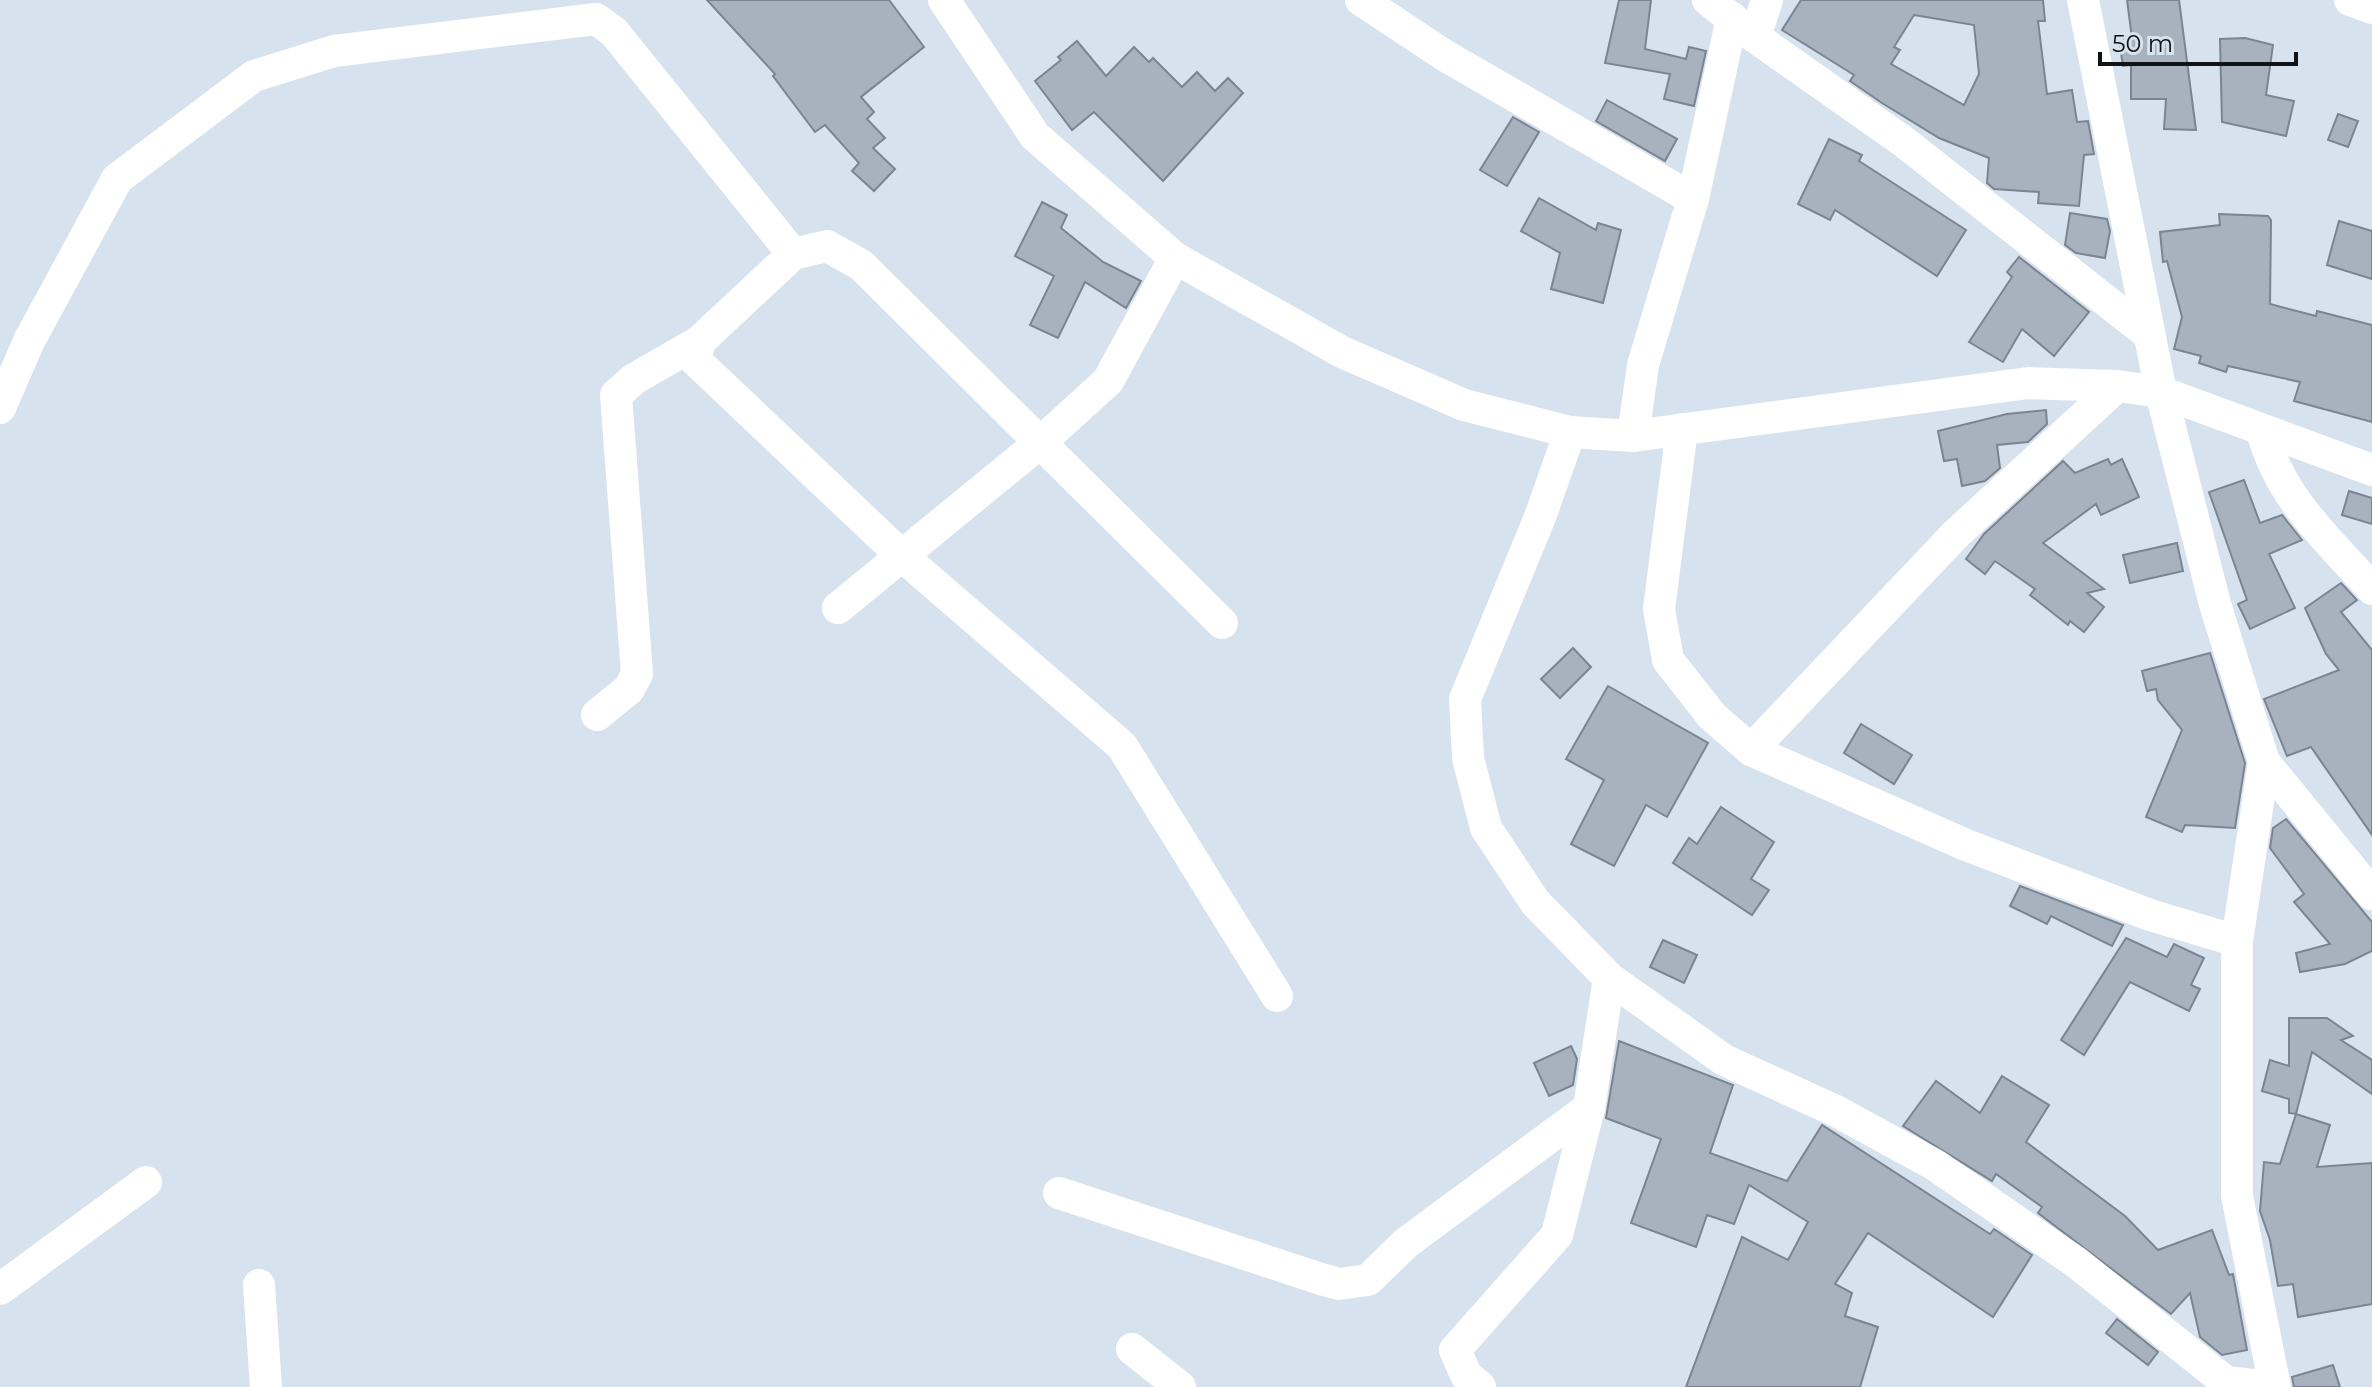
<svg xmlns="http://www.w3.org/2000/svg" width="2372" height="1387" viewBox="0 0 2372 1387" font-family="Montserrat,sans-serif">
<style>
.building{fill:#a8b2bf;stroke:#7b8491;stroke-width:2;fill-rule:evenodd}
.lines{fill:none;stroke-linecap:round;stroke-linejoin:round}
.minor{stroke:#fff;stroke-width:32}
</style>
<rect width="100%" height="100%" fill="#d7e2ef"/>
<g class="building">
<path d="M707,0h182l35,47 -63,50 13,15 -7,7 18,19 -12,10 22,21 -21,22 -22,-20 7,-8 -34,-38 -10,7 -42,-56 2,-2z"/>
<path d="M1619,0h32l-6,49 41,10 3,-12 17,4 -12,55 -30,-7 6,-25 -65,-11z"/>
<path d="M1801,0h242l2,21h-7l9,73 25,-4 5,32 11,-1 6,33 -10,1 -5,51 -41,-3 1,-11 -45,-3 -7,-6 2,-25 -50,-20 -57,-35 -32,-22 4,-6 -72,-45zM1914,15l60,10 5,49 -15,31 -73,-41 9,-14 -6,-3z"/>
<path d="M2127,0h52l17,130 -32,-1 2,-30h-35v-34l-8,1 -4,-26 13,-2z"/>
<path d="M2245,38l28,7 -7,50 28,6 -8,35 -64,-14 -2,-83z"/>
<path d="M1077,41l29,35 28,-29 15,15 4,-4 29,29 15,-15 18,19 13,-13 15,15 -80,88 -69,-69 -22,18 -37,-49 26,-21 -3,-3z"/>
<path d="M1607,100l70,39 -12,22 -69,-40z"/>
<path d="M2338,114l20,7 -10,26 -20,-7z"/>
<path d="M1513,117l26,15 -32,54 -27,-16z"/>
<path d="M1829,139l33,16 -3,6 107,69 -29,46 -102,-66 -5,10 -32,-16z"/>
<path d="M1539,198l57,32 2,-7 23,7 -18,73 -52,-14 9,-36 -39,-22z"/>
<path d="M1042,202l25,13 -6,13 42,34 38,19 -15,27 -41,-26 -27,56 -28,-13 24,-49 -39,-20z"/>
<path d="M2070,213l37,6 3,12 -5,27 -29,-5 -11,-8z"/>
<path d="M2219,214l49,2 3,4 -1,84 46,12 1,-5 55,14v97l-78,-21 6,-19 -72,-16 -2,6 -27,-9 2,-7 -27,-7 8,-32 -15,-56 -4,1 -3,-30 60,-7z"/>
<path d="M2339,221l33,10v48l-45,-14z"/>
<path d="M2019,257l70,55 -35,44 -32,-27 -19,33 -34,-20 43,-65 -5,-5z"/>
<path d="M2046,410l1,14 -19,18 -31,3 3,23 -15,13 -23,5 -5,-27 -13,2 -6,-30 69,-17z"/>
<path d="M2108,459l3,6 11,-6 17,38 -38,18 -5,-11 -53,39 61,46 -17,4 17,14 -20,25 -14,-11 -2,4 -38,-30 5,-6 -40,-28 -10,13 -19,-15 18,-25 79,-73 12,12z"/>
<path d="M2244,480l16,43 22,-8 20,25 -33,14 26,54 -45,21 -12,-25 9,-4 -38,-108z"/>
<path d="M2349,491l23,7v26l-30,-9z"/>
<path d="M2177,543l6,28 -53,12 -7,-28z"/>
<path d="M2341,583l16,17 -16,12 31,38v185l-61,-88 -24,9 -23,-57 75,-29 -13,-16 -21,-46z"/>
<path d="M1573,648l18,19 -31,31 -19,-19z"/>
<path d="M2210,653l35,110 -10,65 -50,-3 -3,7 -36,-15 36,-87 -24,-30 -2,-11 -9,2 -5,-20z"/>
<path d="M1608,686l100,57 -41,74 -21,-12 -32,61 -43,-22 33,-64 -38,-21z"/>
<path d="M1861,724l51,31 -18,29 -50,-31z"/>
<path d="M1721,807l53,35 -23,37 18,11 -17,25 -79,-52 16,-25 8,6z"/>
<path d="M2286,819l86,103v29l-27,13 -45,8 -4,-19 34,-9 -36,-42 10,-8 -34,-46 3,-20z"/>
<path d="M2020,886l103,39 -11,21 -61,-30 -4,8 -37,-18z"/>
<path d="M2126,938l41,19 7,-13 30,14 -13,27 9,4 -11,22 -59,-29 -46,73 -23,-15z"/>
<path d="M1663,940l34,15 -13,28 -34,-16z"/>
<path d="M2289,1018h38l26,18 -12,4 31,20v34l-60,-42 -16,62 -7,-1v-14l-27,-8 8,-31 19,6z"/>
<path d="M1619,1041l114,44 -23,68 77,28 35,-56 168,109 4,-5 38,26 -39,62 -125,-84 -33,51 17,9 -7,23 33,11 -18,60h-174l56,-150 46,23 20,-38 -59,-37 -15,39 -27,-9 -11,32 -65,-24 30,-84 -55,-21z"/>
<path d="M1571,1046l6,13 -4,26 -24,11 -15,-33z"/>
<path d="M2002,1076l47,29 -23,37 99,74 33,34 54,-20 17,45 4,-1 14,76 -25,5 -22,-18 -10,-44 -19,21 -133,-101 4,-6 -46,-33 -4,7 -89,-55 33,-45 44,32z"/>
<path d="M2296,1114l34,11 -13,42 55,-4v141l-74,13 -5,-33 -15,2 -8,-46 -10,-29 4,-49 16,2z"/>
<path d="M2117,1319l41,33 -10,13 -42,-32z"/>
<path d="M2333,1365l7,22h-46l-2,-10z"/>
</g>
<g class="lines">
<g class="minor">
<path d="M944,0l91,136 140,122 167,94 122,53 106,27 63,4 395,-53 89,3 44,6 211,78"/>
<path d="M1361,0l83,55 249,144"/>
<path d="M1708,0l47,37 149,105 243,191"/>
<path d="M2083,0l78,392 54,212 49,158 108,132"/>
<path d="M2350,0l22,8"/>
<path d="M1755,37l12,-37"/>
<path d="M793,254l-93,87 -5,19 207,196 220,190 155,250"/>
<path d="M0,408l29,-67 88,-162 137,-103 80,-25 262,-32 18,13 179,222 34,-8 34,19 361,358"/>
<path d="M1682,429l-23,180 9,51 44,56 39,34 215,95 184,70 87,26"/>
<path d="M2262,431c19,69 64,106 110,158"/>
<path d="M1570,432l-30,85 -75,182 3,59 18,70 49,74 74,76 115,82 112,51 99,54 142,98 149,119 46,5"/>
<path d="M1633,436l10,-71 50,-166 39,-181"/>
<path d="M838,608l204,-167 66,-60 67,-123"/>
<path d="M597,715l32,-26 8,-15 -21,-279 18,-16 66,-38"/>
<path d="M1751,750l204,-215 162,-149"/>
<path d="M2264,762l-27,179v255l38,191"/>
<path d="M1059,1193l262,86 18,5 29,-4 38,-37 183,-135"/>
<path d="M259,1285l7,102"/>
<path d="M0,1289l146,-107"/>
<path d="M1132,1349l48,38"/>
<path d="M1480,1387l-14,-12 -11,-25 102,-115 32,-127 20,-130"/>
</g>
</g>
<path d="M2100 52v12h196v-12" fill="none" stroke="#0f1317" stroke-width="4"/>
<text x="2112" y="52" font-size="24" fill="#0f1317" stroke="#d7e2ef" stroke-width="6" paint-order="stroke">50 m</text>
</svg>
